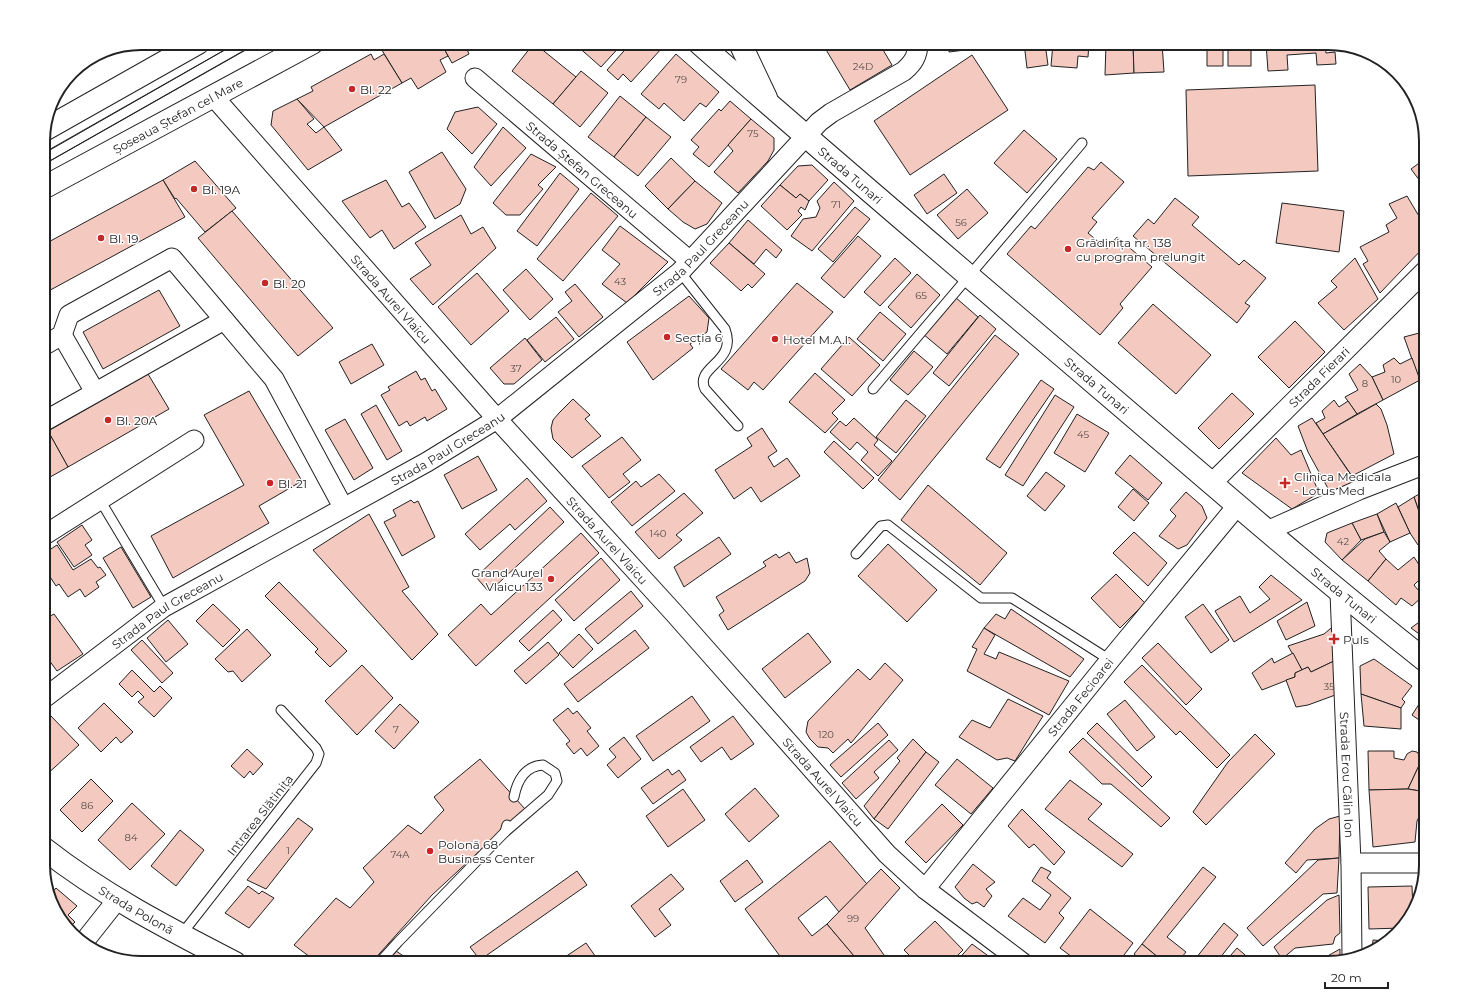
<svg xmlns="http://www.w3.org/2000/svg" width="1469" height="1006" viewBox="0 0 1469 1006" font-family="Montserrat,sans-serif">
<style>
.building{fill:#f3c9c0;stroke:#222}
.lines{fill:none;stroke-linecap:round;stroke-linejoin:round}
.lane-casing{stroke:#222;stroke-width:11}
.street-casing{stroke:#222;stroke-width:21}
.secondary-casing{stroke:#222;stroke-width:24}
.primary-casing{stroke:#222;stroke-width:24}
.lane{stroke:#fff;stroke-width:9}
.street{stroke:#fff;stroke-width:19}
.secondary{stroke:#fff;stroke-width:22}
.primary{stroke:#fff;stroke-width:22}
.tram{stroke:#222;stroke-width:1}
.poi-dot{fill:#c62828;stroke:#fff;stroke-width:1.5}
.labels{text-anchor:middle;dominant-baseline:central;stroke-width:3;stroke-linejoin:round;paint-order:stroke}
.number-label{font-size:10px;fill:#564c4a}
.poi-label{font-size:12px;fill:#222;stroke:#fff;text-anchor:start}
.street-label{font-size:12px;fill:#222;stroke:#fff}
.rim{fill:none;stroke:#222;stroke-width:2}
</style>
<rect width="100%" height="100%" fill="#fff"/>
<g class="building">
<path d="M388,43h53l7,13 -8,4 6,12 -28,17 -7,-11 -9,5 -22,-36z"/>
<path d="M441,43h33l-8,4 3,7 -17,9z"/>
<path d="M534,43l42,34 -23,27 -41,-33z"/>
<path d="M578,43h45l-22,24 -25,-22z"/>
<path d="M631,43h26l5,5 -31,34 -8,-8 -5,6 -11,-10z"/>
<path d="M822,43h57l13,22 -42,25z"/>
<path d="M948,43h33v5l-32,4z"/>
<path d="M1024,43h21l3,22 -21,3z"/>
<path d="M1053,43h36l-1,14 -10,-1 -1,12 -26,-2z"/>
<path d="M1106,43h27l1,30 -29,2z"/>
<path d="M1133,43h29l2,29 -30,1z"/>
<path d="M1195,43h28v23h-16v-18h-13z"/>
<rect x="1228" y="43" width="23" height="23"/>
<path d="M1266,43h59l1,10 9,-1 1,12 -19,1 -1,-12 -29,2 1,15 -20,1z"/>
<path d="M371,54l3,6 10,-6 18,29 -78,44 -27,-28 16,-8 -2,-4z"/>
<path d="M676,54l43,38 -13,15 -6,-4 -16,18 -20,-18 -5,6 -18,-15z"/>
<path d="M972,55l36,55 -98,65 -36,-54z"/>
<path d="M581,71l27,22 -28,34 -27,-23z"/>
<path d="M1315,85l3,86 -130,5 -2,-86z"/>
<path d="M620,96l26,21 -32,40 -26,-20z"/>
<path d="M297,99l17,20 -7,5 9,9 8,-6 18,23 -34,20 -37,-45 2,-14z"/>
<path d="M730,101l21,18 -42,48 -16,-13 6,-7 -8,-7 28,-31 2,2z"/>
<path d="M478,107l19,17 -25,30 -25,-25 8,-17z"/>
<path d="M646,117l25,20 -33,39 -24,-19z"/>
<path d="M751,119l23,19v12l-6,11 -30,32 -24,-21 19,-21 -5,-6z"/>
<path d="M503,127l23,21 -35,38 -17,-19z"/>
<path d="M1024,130l33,29 -30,34 -33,-30z"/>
<path d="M442,152l24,37 -6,15 -25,15 -26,-47z"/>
<path d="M531,154l25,13 -18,18 5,4 -23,26h-14l-13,-12z"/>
<path d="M671,158l24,23 -27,28 -23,-23z"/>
<path d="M1426,158v31l-15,-20z"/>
<path d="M195,161l41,47 -31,24 -29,-34 -1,1 -12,-19z"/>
<path d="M1101,162l23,20 -32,36 5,4 -9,11 19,16 10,-12 35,30 -32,37 3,4 -23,27 -93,-81 24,-28 4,3 53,-62 6,3z"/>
<path d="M812,165l16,15 -19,21 -9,-7 -4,4 -16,-13 18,-19z"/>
<path d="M560,173l19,16 -42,57 -20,-15z"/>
<path d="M944,174l13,19 -30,21 -13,-19z"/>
<path d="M163,180l22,37 -142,77v-49z"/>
<path d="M386,180l16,27 7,-4 17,24 -32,22 -12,-19 -12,8 -28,-37z"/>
<path d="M695,181l27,22 -15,21 -12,5 -12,-7 -15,-13z"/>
<path d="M834,182l20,19 -42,50 -21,-15 12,-17 13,-2 4,-9 -3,-7z"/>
<path d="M780,185l16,13 4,-4 9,7 -4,9 -4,-3 -3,4 4,4 -15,15 -26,-24z"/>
<path d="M967,189l21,24 -30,26 -21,-24z"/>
<path d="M591,193l27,23 -55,65 -26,-22z"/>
<path d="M1407,196l19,32v17l-46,48 -17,-29 5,-3 -8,-14 29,-15 -3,-7 11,-7 -8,-14z"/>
<path d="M1175,198l24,19 -7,8 47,40 5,-5 22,18 -21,25 5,3 -13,17 -104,-87 15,-17 6,5z"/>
<path d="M1282,203l62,8 -5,41 -63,-9z"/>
<path d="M855,207l15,12 -37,43 -15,-13z"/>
<path d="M232,211l101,117 -35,28 -100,-118z"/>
<path d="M461,215l10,19 12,-7 13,21 -63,57 -23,-26 21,-14 -16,-22z"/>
<path d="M748,220l34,30 -6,8 -10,-9 -12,15 -25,-21z"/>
<path d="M620,226l48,36 -41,41 -25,-19 18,-20 -18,-14z"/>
<path d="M858,236l23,20 -37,42 -23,-20z"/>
<path d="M729,243l36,31 -13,14 -4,-4 -7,7 -31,-28z"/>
<path d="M895,258l16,15 -31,33 -16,-14z"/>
<path d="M1355,258l23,41 -34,31 -26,-27 19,-16 -6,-6z"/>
<path d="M526,269l27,30 -23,21 -27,-30z"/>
<path d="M477,273l32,38 -38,34 -33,-38z"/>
<path d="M917,274l23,21 -29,33 -23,-21z"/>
<path d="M797,283l36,29 -70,78 -9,-8 -6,8 -27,-21z"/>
<path d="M575,284l28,33 -24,20 -21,-25 14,-11 -7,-9z"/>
<path d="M159,290l21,36 -77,43 -20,-37z"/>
<path d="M689,296l20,22 -2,14 -17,12 3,4 -40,32 -26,-38z"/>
<path d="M955,297l23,20 -31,37 -24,-20z"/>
<path d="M43,302l7,13 -7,4z"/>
<path d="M1153,304l58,51 -35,39 -58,-51z"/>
<path d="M880,312l26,22 -23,27 -26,-22z"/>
<path d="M980,315l16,14 -47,57 -16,-13z"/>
<path d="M556,317l18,22 -29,23 -18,-22z"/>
<path d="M1426,318v53l-9,2 -13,-36 19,-5 -1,-12z"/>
<path d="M1295,321l30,31 -36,36 -31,-31z"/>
<path d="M995,335l24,19 -119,146 -22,-20z"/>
<path d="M849,337l31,28 -28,31 -31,-27z"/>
<path d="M525,338l17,22 -28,24h-10l-14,-16z"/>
<path d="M372,344l12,21 -33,19 -12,-22z"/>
<path d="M914,351l19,16 -25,28 -18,-15z"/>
<path d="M1394,358l6,6 12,-6 8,22 -37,20 -11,-23 13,-5 -2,-7z"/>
<path d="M1360,364l12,13 11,23 -26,14 -12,-17 13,-7 -9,-16z"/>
<path d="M416,371l5,9 4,-2 7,13 3,-2 12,20 -20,12 -2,-4 -15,9 -3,-5 -8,5 -18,-31 9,-5 -2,-3z"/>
<path d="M815,373l30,27 -13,13 6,6 -13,14 -36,-31z"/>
<path d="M148,374l21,35 -101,58 -20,-36z"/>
<path d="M1041,380l13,9 -54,79 -14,-9z"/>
<path d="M249,391l53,90 -43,25 10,17 -96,55 -22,-42 93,-51 -40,-70z"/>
<path d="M1232,393l22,21 -35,35 -21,-21z"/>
<path d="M1055,395l19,12 -51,79 -18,-11z"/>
<path d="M573,399l17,16 -5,4 16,17 -29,22 -19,-19 -2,-11 2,-8 6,-7z"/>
<path d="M906,400l20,16 -30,37 -20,-16z"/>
<path d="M1334,400l5,7 9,-6 9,13 -34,20 -7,-11 9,-5 -3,-7z"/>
<path d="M1376,404l5,5 6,16 7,29 -42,22 -29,-42z"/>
<path d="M376,405l26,46 -15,9 -26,-46z"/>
<path d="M1077,414l32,19 -24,39 -31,-19z"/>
<path d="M854,418l24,22 -4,5 18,16 -14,15 -17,-16 7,-8 -11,-10 -7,8 -20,-18 10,-11 6,5z"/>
<path d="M1312,418l11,16 32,47 -25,11 -22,-40 -10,-26z"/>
<path d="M345,419l28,49 -19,12 -29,-50z"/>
<path d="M762,428l15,23 -9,6 6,10 13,-9 13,18 -39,26 -10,-15 -17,12 -19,-29 37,-24 -5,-8z"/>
<path d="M48,431l20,36 -25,14v-47z"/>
<path d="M622,437l19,23 -18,14 7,8 -21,16 -27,-32z"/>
<path d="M1276,438l15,17 10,-5 18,43 -27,16 -50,-36z"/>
<path d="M834,441l40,37 -11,11 -39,-37z"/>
<path d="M1130,455l32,28 -14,17 -33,-27z"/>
<path d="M478,456l19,34 -35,19 -18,-34z"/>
<path d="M1046,472l19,14 -20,25 -18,-15z"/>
<path d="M659,474l16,17 -43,35 -21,-24 25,-21 5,6z"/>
<path d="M527,478l20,23 -32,29 -5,-6 -30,26 -15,-16z"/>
<path d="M928,485l79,68 -27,32 -79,-65z"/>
<path d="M1133,489l16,14 -15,18 -16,-14z"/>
<path d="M1426,490v42l-12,-35z"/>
<path d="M1186,492l16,14 5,12 -20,27 -9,4 -19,-13 17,-20 -6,-6z"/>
<path d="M684,493l19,20 -27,22 6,5 -23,19 -24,-27z"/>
<path d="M1414,497l12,35v12l-8,1 -8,-12 -12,-26z"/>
<path d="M411,500l3,3 4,-2 17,36 -33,19 -18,-34 12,-6 -3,-6z"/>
<path d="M1396,503l14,30 -20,9 -13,-28z"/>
<path d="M550,507l14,15 -75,70 -13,-15z"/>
<path d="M369,514l40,73 -7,4 36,43 -26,26 -99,-110z"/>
<path d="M1377,514l7,18 -23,8 -9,-17z"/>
<path d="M1352,523l9,17 -19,20 -17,-18 2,-9z"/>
<path d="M82,525l10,15 -7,5 7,10 -18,12 -17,-25z"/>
<path d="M1134,532l33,31 -19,23 -35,-33z"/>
<path d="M1384,532l6,10 -11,9 7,8 -18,22 -26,-21 23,-21z"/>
<path d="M581,533l18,20 -123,113 -28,-31 33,-31 10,11z"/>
<path d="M719,537l12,17 -47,33 -10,-20z"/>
<path d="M888,544l49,46 -30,32 -49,-46z"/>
<path d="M57,545l16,25 18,-11 7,9 2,-1 6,8 -10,7 3,5 -14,10 -5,-8 -12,8 -9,-13 -3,2 -11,-17 -2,2v-17z"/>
<path d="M121,547l30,50 -18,11 -30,-50z"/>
<path d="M789,552l7,11 11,-5 3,15 -5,8 -77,49 -9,-15 5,-4 -8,-14 50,-31 -3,-4 13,-8 3,4z"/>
<path d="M1414,557l11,17 -11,11 9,11 -11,10 -11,-8 -5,7 -28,-24 18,-22 12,11z"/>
<path d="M601,558l19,22 -46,41 -19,-21z"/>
<path d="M1116,574l29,29 -25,25 -29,-30z"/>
<path d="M1271,575l31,25 -68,42 -19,-31 25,-15 10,17 20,-14 -11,-12z"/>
<path d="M43,578l5,7 -5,3z"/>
<path d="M279,582l68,69 -17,16 -15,-15 3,-3 -53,-53z"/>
<path d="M631,591l12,15 -45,38 -13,-15z"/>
<path d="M1307,602l8,24 -29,14 -9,-19z"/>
<path d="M213,604l27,26 -17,17 -27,-26z"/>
<path d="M1203,604l26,36 -18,13 -26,-36z"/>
<path d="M1011,609l73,50 -14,18 -86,-49 12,-14 9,5z"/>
<path d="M553,610l9,10 -33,31 -10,-10z"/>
<path d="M54,614l29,40 -26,17 -14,-19v-32z"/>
<path d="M1426,617v22l-15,-11z"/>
<path d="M168,620l20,24 -22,18 -19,-24z"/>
<path d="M1336,624v36l-25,12 -3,-5 -6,3 -14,-24 36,-12z"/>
<path d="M984,628l11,7 -11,19 12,5 3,-7 70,29 -20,34 -82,-44 10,-22 -5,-2z"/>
<path d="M247,629l24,26 -29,27 -9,-11 -5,1 -13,-13z"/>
<path d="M635,630l14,18 -71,54 -14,-18z"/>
<path d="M808,633l23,29 -46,36 -23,-29z"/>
<path d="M579,634l14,15 -20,19 -14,-15z"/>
<path d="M142,640l31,33 -11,10 -31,-33z"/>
<path d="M548,642l11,13 -33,29 -12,-13z"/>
<path d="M1158,643l44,46 -16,16 -44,-47z"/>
<path d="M1293,653l9,17 -7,3v4l-33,13 -10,-17 20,-15 2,5z"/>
<path d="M1374,659l38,27 -10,13 3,3 -4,6 -40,-14 -1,-28z"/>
<path d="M1336,660l2,34 -30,11 -12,2 -10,-27 9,-3v-4l13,-6 3,5z"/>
<path d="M885,663l18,17 -52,63 -3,-4 -15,14 -5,-5 -10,-1 -8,-8 -4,-7 2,-11 50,-52 12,11z"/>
<path d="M362,665l31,33 -36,37 -32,-34z"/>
<path d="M1142,665l88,90 -13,13 -37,-37 -4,4 -52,-53z"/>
<path d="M132,670l22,22 6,-6 12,12 -18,19 -16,-15 6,-5 -6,-6 -6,6 -13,-13z"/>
<path d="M1361,694l40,14v21l-37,-3z"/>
<path d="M692,696l18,25 -57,40 -17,-25z"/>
<path d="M1008,699l35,17 -28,45 -8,-3 -10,2 -38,-23 13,-17 18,8z"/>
<path d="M1125,700l30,37 -18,14 -30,-37z"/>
<path d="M1421,701l5,4v20l-14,-10z"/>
<path d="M104,703l29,29 -12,11 -5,-6 -15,15 -23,-24z"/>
<path d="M400,704l19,18 -25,27 -19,-18z"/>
<path d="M568,708l5,6 4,-3 14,17 -4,3 12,15 -12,10 -6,-8 -7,6 -8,-10 4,-3 -17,-21z"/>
<path d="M51,716l28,29 -36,33v-54z"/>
<path d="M733,716l21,28 -23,16 -9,-13 -21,15 -11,-15z"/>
<path d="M878,723l10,12 -47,42 -11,-12z"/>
<path d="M1097,723l55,54 -10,10 -55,-54z"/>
<path d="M1255,734l20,20 -69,71 -13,-13 35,-50z"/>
<path d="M624,737l17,22 -23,19 -11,-13 9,-8 -7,-8z"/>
<path d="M1083,738l87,80 -9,9 -50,-43h-9l-33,-32z"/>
<path d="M913,739l13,13 -52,67 -10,-13 36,-45 -3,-3z"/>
<path d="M889,740l9,10 -24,22 5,6 -23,21 -14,-16z"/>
<path d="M247,749l16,15 -10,11 -3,-4 -6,7 -13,-12z"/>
<path d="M1368,751h26v7l10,2 3,-6 5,-3 5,1 5,7 -14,30 -39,1z"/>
<path d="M926,752l13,10 -51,67 -14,-10z"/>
<path d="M1426,752v40l-18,-3 14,-30z"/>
<path d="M480,759l45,50 -93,86 -61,68h-53l-24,-18 42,-47 14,10 24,-26 -11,-14 45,-43 13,9 23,-24 -10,-13z"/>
<path d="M957,759l36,29 -22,26 -36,-29z"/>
<path d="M668,769l4,6 7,-5 7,10 -33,24 -12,-16z"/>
<path d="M91,779l22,22 -31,31 -22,-22z"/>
<path d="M1070,780l32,24 -14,15 45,35 -11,13 -77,-58z"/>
<path d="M755,788l24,28 -30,26 -24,-28z"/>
<path d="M683,789l22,31 -37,27 -22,-31z"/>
<path d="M1408,789l18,3v11l-9,18 -2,21 -42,5 -4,-57z"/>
<path d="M132,803l33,31 -35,36 -32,-30z"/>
<path d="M942,804l21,21 -37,38 -21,-21z"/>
<path d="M1022,809l43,43 -11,13 -20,-21 -5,4 -21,-22z"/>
<path d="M1340,816l-1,42 -32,2 -11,13 -11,-10 30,-34 14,-10z"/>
<path d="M298,818l15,11 -47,60 -19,-9z"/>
<path d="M180,830l24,20 -28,36 -25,-20z"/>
<path d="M830,841l37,43 -28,28 -13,-16 -28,22 14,18 15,-12 29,34 -5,5h-66l-40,-54z"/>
<path d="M1339,858l-2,35 -14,1 -60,52 -16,-18 71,-68z"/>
<path d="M747,860l16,22 -28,20 -15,-21z"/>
<path d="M973,864l22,18 -9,7 6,7 -8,11 -7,-5 -5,2 -8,-6 -9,-11z"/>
<path d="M1041,867l10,5 -4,6 24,20 -12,15 5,5 -19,25 -37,-27 15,-18 17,12 11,-15 -19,-14z"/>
<path d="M1203,867l13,10 -49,60 19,15 -9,11h-12l-23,-19z"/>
<path d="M881,869l19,19 -35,40 19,27 -7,8h-17l-33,-39z"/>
<path d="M577,871l10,14 -107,75 -10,-13z"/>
<path d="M671,874l13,15 -25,20 12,16 -16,12 -24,-31z"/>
<path d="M248,886l11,8 3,-3 12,7 -25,30 -24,-15z"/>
<path d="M1412,886l1,24 -4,10 -8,8 -32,1 -1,-42z"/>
<path d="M56,888l21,18 -9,9 7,7 -6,6 -13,-14 -6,-19z"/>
<path d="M1339,895l1,38 -5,4 -2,7 -38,4 -13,11 -8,-12 53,-47z"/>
<path d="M1090,909l43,34 -15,20h-38l-20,-15z"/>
<path d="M935,921l28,29 -13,13h-33l-13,-13z"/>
<path d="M1224,923l14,12 -22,28h-24z"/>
<path d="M1373,940l14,1 -10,9 -5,1z"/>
<path d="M586,943l12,17 -4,3h-38z"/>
<path d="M972,944l26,19h-43z"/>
<path d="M1142,944l23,19h-26l2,-3 -7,-6z"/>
<path d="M1237,948l14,12 -3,3h-24z"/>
<path d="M1340,949v11l-11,3h-14z"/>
<path d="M396,951l18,12h-27z"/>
<path d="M756,956l4,7h-15z"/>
<path d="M454,957l8,6h-12z"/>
<path d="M672,957l4,6h-12z"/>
</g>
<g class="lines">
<g class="lane-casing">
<g id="lane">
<path d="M43,159l204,-116"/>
<path d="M680,272l45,57c13,34 -31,37 -20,60l33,37"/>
<path d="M873,389l209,-246"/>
<path d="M100,500l64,107"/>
<path d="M856,554l25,-28 7,-1 93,73h31l98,62"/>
<path d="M507,825l-2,7 43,-37 9,-14 -2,-8 -12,-8c-18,1 -26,16 -29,32"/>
<path d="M181,935l135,-172 3,-9 -3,-6 -35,-38"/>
<path d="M379,963l19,-21 107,-110"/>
</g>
</g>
<g class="street-casing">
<g id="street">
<path id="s1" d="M475,78l215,183"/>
<path id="s2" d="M213,96l284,323 177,194 213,241 38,35 98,74"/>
<path d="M62,335l33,57"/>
<path d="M43,346l19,-11 7,-20 103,-57 102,121 69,128"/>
<path d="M43,422l181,-102"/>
<path id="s3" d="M1211,484l215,-214"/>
<path d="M1267,531l92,-41 67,-26"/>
<path d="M43,536l151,-96"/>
<path id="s4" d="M1340,593l11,270 1,94"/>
<path id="s5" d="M43,699l121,-92 263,-145 70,-43 183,-147 139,-150 12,-9 73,-42c9,-8 14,-15 14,-28"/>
<path d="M1351,863h75"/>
<path id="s6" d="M925,889l185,-229 127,-154"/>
<path d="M83,943l34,-43"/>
</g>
</g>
<g class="secondary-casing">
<g id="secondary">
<path id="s7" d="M699,43c132,116 266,230 400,344 108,92 215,186 327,274"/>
<path d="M740,43l26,55"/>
<path id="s8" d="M43,848c60,47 124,80 192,115"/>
</g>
</g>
<g class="primary-casing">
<g id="primary">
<path d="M44,130l154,-87"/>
<path id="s9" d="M43,188l269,-145"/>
</g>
</g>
<use href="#lane" class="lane"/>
<use href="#street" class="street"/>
<use href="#secondary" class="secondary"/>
<use href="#primary" class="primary"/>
<g class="tram">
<path d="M43,154l194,-111"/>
<path d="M43,165l215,-122"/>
</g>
</g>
<g class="poi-dot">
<circle cx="352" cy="89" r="4"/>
<circle cx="194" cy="189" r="4"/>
<circle cx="101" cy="238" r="4"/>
<circle cx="1068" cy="249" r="4"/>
<circle cx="265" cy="283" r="4"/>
<circle cx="667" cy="337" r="4"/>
<circle cx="775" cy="339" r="4"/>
<circle cx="108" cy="420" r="4"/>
<circle cx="270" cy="483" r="4"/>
<path d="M1283 477h4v4h4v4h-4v4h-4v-4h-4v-4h4z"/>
<circle cx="551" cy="579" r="4"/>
<path d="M1332 633h4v4h4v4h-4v4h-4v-4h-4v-4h4z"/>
<circle cx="430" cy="851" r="4"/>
</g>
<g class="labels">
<g class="number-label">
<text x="863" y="66">24D</text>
<text x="681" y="79">79</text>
<text x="753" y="133">75</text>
<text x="836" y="204">71</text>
<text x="961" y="222">56</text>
<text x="620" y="281">43</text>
<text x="921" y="295">65</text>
<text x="516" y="368">37</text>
<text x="1396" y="379">10</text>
<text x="1365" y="383">8</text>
<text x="1083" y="434">45</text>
<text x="658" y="533">140</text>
<text x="1343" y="541">42</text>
<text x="1329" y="686">35</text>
<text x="396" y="729">7</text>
<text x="826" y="734">120</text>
<text x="87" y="805">86</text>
<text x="131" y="837">84</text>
<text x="288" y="850">1</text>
<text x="400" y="854">74A</text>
<text x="853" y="918">99</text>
</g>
<g class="poi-label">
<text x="360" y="89">Bl. 22</text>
<text x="202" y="189">Bl. 19A</text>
<text x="109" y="238">Bl. 19</text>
<text x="1076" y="242">Grădinița nr. 138<tspan x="1076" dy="14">cu program prelungit</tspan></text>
<text x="273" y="283">Bl. 20</text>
<text x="675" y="337">Secția 6</text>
<text x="783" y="339">Hotel M.A.I.</text>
<text x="116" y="420">Bl. 20A</text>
<text x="1294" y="476">Clinica Medicala<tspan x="1294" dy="14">- Lotus Med</tspan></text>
<text x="278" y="483">Bl. 21</text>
<text x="543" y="572" text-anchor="end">Grand Aurel<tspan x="543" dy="14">Vlaicu 133</tspan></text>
<text x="1343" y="639">Puls</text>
<text x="438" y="844">Polonă 68<tspan x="438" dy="14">Business Center</tspan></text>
</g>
<g class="street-label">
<text stroke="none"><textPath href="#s9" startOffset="153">Șoseaua Ștefan cel Mare</textPath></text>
<text stroke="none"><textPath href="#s1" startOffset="141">Strada Ștefan Greceanu</textPath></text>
<text stroke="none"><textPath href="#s7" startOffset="201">Strada Tunari</textPath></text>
<text stroke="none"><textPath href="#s5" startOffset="801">Strada Paul Greceanu</textPath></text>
<text stroke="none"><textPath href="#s2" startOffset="270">Strada Aurel Vlaicu</textPath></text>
<text stroke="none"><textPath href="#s3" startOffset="152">Strada Fierari</textPath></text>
<text stroke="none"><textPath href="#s7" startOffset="525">Strada Tunari</textPath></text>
<text stroke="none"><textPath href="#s5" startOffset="477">Strada Paul Greceanu</textPath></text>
<text stroke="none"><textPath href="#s2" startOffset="594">Strada Aurel Vlaicu</textPath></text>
<text stroke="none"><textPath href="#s7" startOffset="849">Strada Tunari</textPath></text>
<text stroke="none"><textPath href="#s5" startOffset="153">Strada Paul Greceanu</textPath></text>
<text stroke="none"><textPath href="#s6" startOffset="247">Strada Fecioarei</textPath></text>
<text stroke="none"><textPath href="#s4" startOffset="182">Strada Erou Călin Ion</textPath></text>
<text stroke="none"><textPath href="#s2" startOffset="918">Strada Aurel Vlaicu</textPath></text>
<text transform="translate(260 815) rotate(-52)">Intrarea Slătinița</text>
<text stroke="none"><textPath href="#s8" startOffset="112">Strada Polonă</textPath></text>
</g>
</g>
<path d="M0 0H1469V1006H0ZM141 50H1328A91 91 0 0 1 1419 141V865A91 91 0 0 1 1328 956H141A91 91 0 0 1 50 865V141A91 91 0 0 1 141 50Z" fill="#fff" fill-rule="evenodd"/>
<path class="rim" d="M141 50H1328A91 91 0 0 1 1419 141V865A91 91 0 0 1 1328 956H141A91 91 0 0 1 50 865V141A91 91 0 0 1 141 50Z"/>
<path d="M1325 982v6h63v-6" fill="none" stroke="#222222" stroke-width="2"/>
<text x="1331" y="982" font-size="12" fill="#222222" stroke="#ffffff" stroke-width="3" paint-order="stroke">20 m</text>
</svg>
